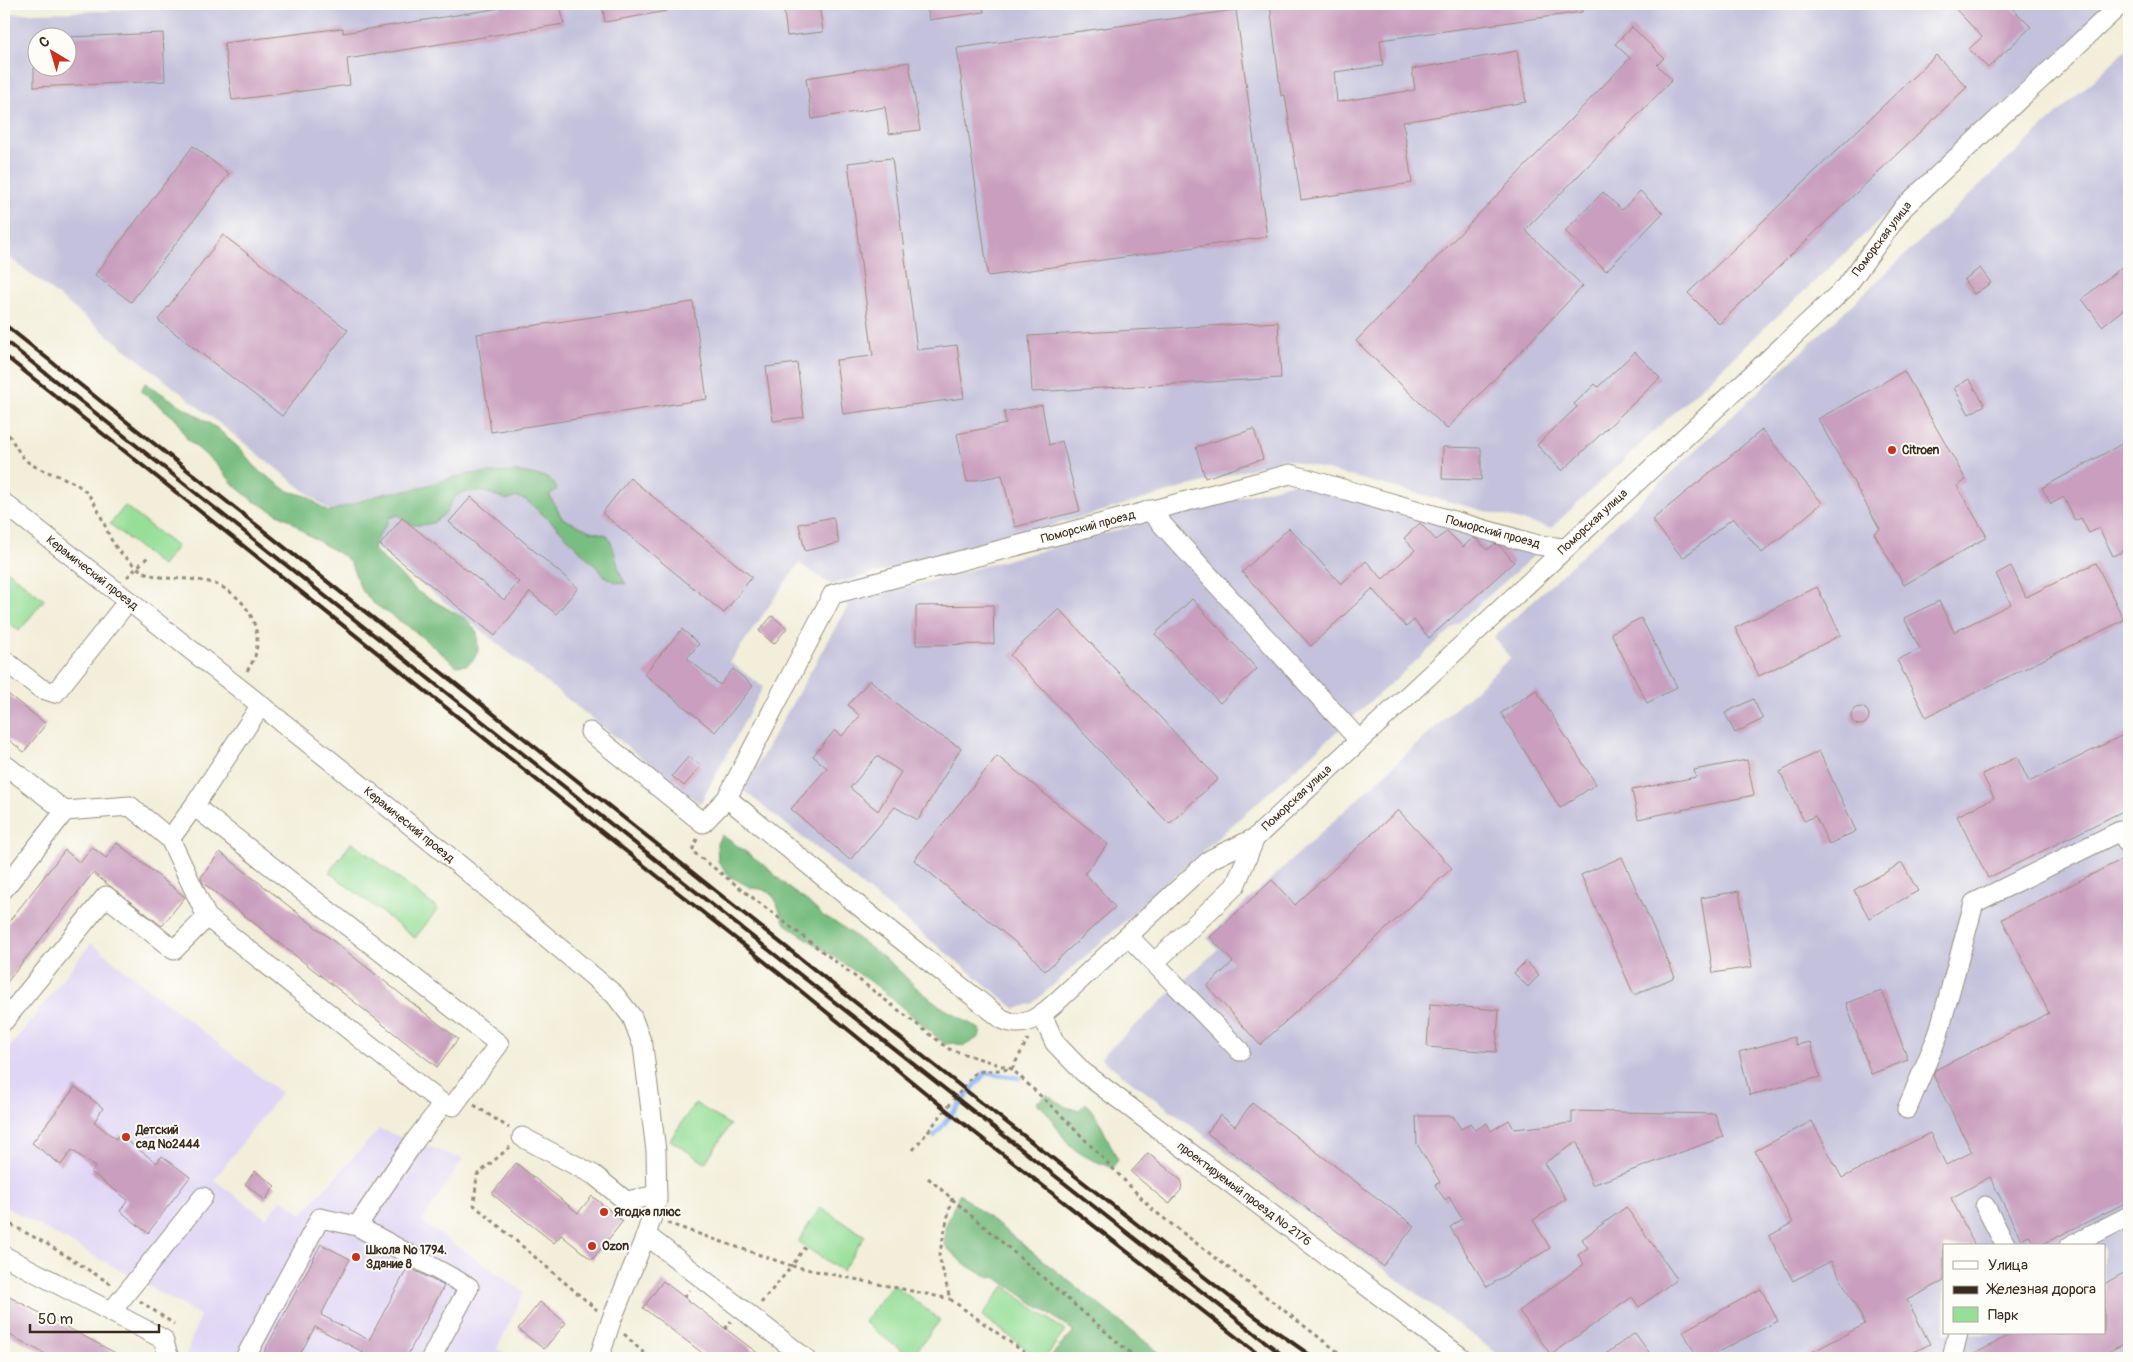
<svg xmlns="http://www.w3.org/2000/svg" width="2133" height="1362" viewBox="0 0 2133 1362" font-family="Pangolin,sans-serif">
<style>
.built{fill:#dfd5f5}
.industrial{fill:#c3c1db;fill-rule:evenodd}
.green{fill:#97df99;stroke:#69845c}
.forest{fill:#79be81;stroke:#5a7450}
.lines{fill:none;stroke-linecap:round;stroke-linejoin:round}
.stream{stroke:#8bbaf6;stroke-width:5}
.building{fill:#c99ebe;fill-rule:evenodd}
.minor-casing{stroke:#968c7c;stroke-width:21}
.path{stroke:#968c7c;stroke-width:3;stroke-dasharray:4 4;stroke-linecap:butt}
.minor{stroke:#fff;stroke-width:19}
.rail{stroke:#3b2a1e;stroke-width:4}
.poi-dot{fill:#c8321e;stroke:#fdfcf7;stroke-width:2}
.labels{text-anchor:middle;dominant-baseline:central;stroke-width:4;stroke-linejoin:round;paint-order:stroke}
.street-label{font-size:12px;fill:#3b2a1e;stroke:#fdfcf7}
.poi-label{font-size:12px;font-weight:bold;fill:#3b2a1e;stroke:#fdfcf7;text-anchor:start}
</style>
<rect width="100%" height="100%" fill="#fdfcf7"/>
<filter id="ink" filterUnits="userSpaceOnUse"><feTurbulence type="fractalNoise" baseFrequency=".02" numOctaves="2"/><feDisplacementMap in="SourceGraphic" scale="10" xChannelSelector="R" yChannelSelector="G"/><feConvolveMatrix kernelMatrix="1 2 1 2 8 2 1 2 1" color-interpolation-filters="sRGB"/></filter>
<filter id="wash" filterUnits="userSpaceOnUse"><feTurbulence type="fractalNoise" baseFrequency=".0096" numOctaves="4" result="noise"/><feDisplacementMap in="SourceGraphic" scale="20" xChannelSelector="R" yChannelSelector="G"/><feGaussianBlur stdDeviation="1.12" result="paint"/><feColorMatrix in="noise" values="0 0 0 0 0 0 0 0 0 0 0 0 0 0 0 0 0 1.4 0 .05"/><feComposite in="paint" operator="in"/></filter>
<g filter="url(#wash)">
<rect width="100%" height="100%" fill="#f2eed9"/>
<path class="built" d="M91,943l190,150 -67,87 52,38 16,-19 20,15 77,-85 84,30 -41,63 102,70 -27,57 13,9h-325l15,-43 -196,-109v-151z"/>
<g class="industrial">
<path d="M183,4h1928l-560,524 -267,-69 -272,78 -181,48 -32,-22 -69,99 33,25 -63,117 -696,-551v-239l104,-3zM38,38h30v30h-30z"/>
<path d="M2129,47v1311h-626l-403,-300 118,-109 -11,-11 303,-280 -16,-21zM1944,1246h160v87h-160z"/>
<path d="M1297,482l242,69 -506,452 -17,6 -273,-219 107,-188z"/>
</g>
<g class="green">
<path d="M125,506l52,41 -15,19 -52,-42z"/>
<path d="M4,568l40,32 -25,31 -15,-12z"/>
<path d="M352,842l86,67 -23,29 -86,-66z"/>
<path d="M695,1103l35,22 -25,38 -35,-23z"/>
<path d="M820,1207l45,29 -23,35 -44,-29z"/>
<path d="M893,1284l47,36 -29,38 -47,-36z"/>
<path d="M1004,1286l61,45 -20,27h-6l-57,-42z"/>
</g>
<g class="forest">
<path d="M145,383l73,46 23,21 17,20 30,21 19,5 21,16 58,-19 26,-3 53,-16 54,-2 27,5 7,5 4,7 -8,6 13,23 28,13 17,4c10,15 8,34 19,49l-10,-2 -9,-4 -53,-54 -28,-24 -9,-3 -9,3 -26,-9 -18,1 -8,4 -6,8 -3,8 -14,11 -11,2h-9l-15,-10 -9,3c-4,12 -14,19 -16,31l45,43 48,27 11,13 1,19 -4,8 -7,6 -10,1 -45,-37 -39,-26 -12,-14 -10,-25 -6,-7 -40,-24 -14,-12 -39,-21 -16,-13 -21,-24 -28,-24 -10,-19 -36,-29z"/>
<path d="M722,835l42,30 27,25 16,11 16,15 17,9 51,38 27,26 22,17 41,24 -2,7 -15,9 -10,-3 -9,1 -68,-58 -92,-62 -10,-25 -6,-7 -8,-3 -9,-1 -23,-12 -11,-15 -1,-18z"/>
<path d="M1047,1095l19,12 13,3 7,-7 12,16 20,41 -6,8c-14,-6 -30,-11 -41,-22 -14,-13 -18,-33 -35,-43z"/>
<path d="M959,1194l207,164h-117l25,-27 -77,-53c-20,-3 -40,-18 -52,-33v-17z"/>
</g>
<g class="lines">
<path class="stream" d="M934,1136l51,-63 35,5"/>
</g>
<g id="blocks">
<g class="building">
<path d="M526,4h34l4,20 -217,35 3,26 -118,15 -8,-57 119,-15v5z"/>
<path d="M602,4h65v7l-62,11z"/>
<path d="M783,4h36l4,28 -36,4z"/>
<path d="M927,4h56l1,8 -55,8z"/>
<path d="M1270,4h311l1,8 -202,28 3,26 -49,6 3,30 78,-12 -3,-21 105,-18 9,51 -123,20 9,61 -111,17 -16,-105 -4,1z"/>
<path d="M1951,4h57l23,23 -43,41 -19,-19 13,-12z"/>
<path d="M1236,10l31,227 -279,39 -31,-228z"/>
<path d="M1632,27l32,31 -7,7 15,15 -147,150 58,56 -136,143 -91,-88 274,-283 -15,-14z"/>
<path d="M163,33l2,48 -131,6v-19h34v-31z"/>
<path d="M1936,55l31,32 -248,237 -31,-31z"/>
<path d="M909,62l11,68 -31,4 -4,-27 -73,12 -6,-41z"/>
<path d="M193,146l36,28 -98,128 -36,-27z"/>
<path d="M892,158l25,192 40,-5 7,53 -121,16 -7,-54 37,-4 -25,-193z"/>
<path d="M1640,191l23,22 -57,58 -41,-40 38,-39 19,18z"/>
<path d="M223,235l125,95 -66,86 -124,-96z"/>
<path d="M2129,261v44l-27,21 -20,-27z"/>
<path d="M1980,268l11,15 -17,11 -10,-14z"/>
<path d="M693,302l14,97 -216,33 -14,-98z"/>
<path d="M1278,322l3,56 -249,14 -3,-56z"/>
<path d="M1635,352l25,26 -98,93 -25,-26 40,-38 -3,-3 21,-20 3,3z"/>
<path d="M797,363l7,54 -31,4 -7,-54z"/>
<path d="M1904,371l62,109 -9,6 30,51 -83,48 -30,-52 6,-4 -62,-110z"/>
<path d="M1969,379l16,26 -16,9 -15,-26z"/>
<path d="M1042,405l7,40 13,-4 18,70 -65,16 -13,-52 -35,7 -10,-48 49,-10 -2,-12z"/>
<path d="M1254,429l9,30 -58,19 -9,-31z"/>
<path d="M1762,430l60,73 -60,50 -29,-35 -50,40 -31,-38z"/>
<path d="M2129,440v108l-16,8 -14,-28 -10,5 -8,-15 -6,3 -11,-24 -13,7 -9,-16z"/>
<path d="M1443,447l38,1v32l-39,-1z"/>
<path d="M630,478l122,99 -28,36 -122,-100z"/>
<path d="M471,497l107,91 -22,26 -26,-22 -35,44 -115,-91 22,-27 102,82 15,-18 -70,-60z"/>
<path d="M833,517l6,26 -34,8 -6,-27z"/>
<path d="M1420,523l16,17 11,-9 16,16 10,-9 5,2 9,10 7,-6 6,2 14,16 -85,76 -15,-18 -8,7 -34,-38 -61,57 -69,-74 47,-44 52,56 25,-23 17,18 32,-29 -11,-12z"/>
<path d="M2096,563l28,57 -198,97 -29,-57 23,-11 -16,-31 35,-17 15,31 57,-28 -15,-30 15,-8 15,31z"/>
<path d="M1817,587l24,48 -82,41 -24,-48z"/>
<path d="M1192,599l65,70 -37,34 -65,-69z"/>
<path d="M993,605l1,39 -78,1v-39z"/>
<path d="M1059,609l159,170 -49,45 -159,-169z"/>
<path d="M772,616l15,12 -13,16 -15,-13z"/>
<path d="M1641,618l36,69 -30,16 -36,-70z"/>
<path d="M682,629l17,15 -12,14 33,27 13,-16 20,17 -38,46 -71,-58z"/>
<path d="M870,680l48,42 43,26 -43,72 -23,-13 -45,53 -59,-51 36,-41 -14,-12 22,-26 7,6 18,-20 -12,-11zM877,756l24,16 -23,39 -28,-23z"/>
<path d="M1536,690l60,94 -36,24 -59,-95z"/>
<path d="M4,691l42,33 -22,28 -20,-16z"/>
<path d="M1753,699l10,20 -28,14 -10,-20z"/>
<circle cx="1860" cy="716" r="9"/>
<path d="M2129,732v76l-141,70 -31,-62 37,-18 -12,-24 35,-17 12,25z"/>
<path d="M1819,751l37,80 -27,13 -14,-28 -11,5 -24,-49z"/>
<path d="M689,756l12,10 -17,20 -12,-10z"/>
<path d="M997,756l111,88 -23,29 30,34 -70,64 -14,-16 -117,-95z"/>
<path d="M1747,760l7,35 -116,24 -6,-29 64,-13 -2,-7z"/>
<path d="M1398,810l54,58 -192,177 -53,-59 26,-24 -23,-25 62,-57 23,25z"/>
<path d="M117,843l68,54 -23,29 -69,-53 -89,113v-58l61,-78 15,13 12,-16 14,11z"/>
<path d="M220,852l238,187 -21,28 -234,-184 -2,-6z"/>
<path d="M2129,856v345l-90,45h-4l-6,-11 -8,4 -31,-62 -39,21 24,48h-31v35l-37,19 23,44 -28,14h-101l64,-34 -34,-63 -38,20 -24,-45 24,-13 -38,-72 57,-30 30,57 88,-45 16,32 26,-13 -39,-77 2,-5 114,-57 -47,-94z"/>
<path d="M1622,857l53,120 -41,18 -53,-120z"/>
<path d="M1902,863l16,28 -49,27 -15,-28z"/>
<path d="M1739,891l13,76 -39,6 -12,-75z"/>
<path d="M1526,961l13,14 -11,12 -14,-14z"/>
<path d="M1882,991l26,69 -37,14 -25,-71z"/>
<path d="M1430,1004l69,6 -3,42 -69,-5z"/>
<path d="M1794,1037l2,8 14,-3 10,35 -70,18 -11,-43z"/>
<path d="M75,1087l28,21 -9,14 22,17 3,-4 38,28 5,-7 28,21 -42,56 -28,-22 8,-11 -37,-28 4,-5 -23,-17 -11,15 -29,-22z"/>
<path d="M1252,1103l162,123 -31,40 -176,-133 13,-18 15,11z"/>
<path d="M1572,1111l143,3 8,23 -131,48 -15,-43 -33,21 22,36 -33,21 17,28 -63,39 -37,-60 12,-8 -13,-22 -4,3 -10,-15 5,-3 -23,-38 -1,-28h37l8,13 9,-6 5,7 12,-7 4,8 18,-11 5,9 58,-6z"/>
<path d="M1148,1153l34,28 -1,9 -12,14 -38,-32z"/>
<path d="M516,1163l62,50 14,-17 31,25 -31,39 -31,-25 -7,8 -62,-49z"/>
<path d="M255,1171l20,15 -10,14 -20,-16z"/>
<path d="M1626,1207l51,72 -38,28 -7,-10 -81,58 -32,-44 65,-47 -6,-9 10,-7 -6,-9z"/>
<path d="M321,1244l29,15 -29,56 48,25 39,-73 36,19 -38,72h-47l4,-6 -48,-25 -17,31h-37z"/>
<path d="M2129,1270v71l-32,17h-130l46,-25h91v-49z"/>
<path d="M663,1281l21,16 80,61h-55l-66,-50z"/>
<path d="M1761,1289l17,32 -72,37h-9l-14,-27z"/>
<path d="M4,1294l121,64h-72l-49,-26z"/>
<path d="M540,1302l26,21 -22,26 -26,-20z"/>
<path d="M1635,1333l18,25h-53z"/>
</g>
</g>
</g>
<g filter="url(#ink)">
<use href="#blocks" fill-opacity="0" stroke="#968c7c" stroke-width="1"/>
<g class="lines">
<g class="minor-casing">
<g id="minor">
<path d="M4,503c206,162 412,322 611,492l17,22 11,29 13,105 1,50 -11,34 -35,86 -12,37"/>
<path d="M1149,510l210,230"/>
<path d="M4,660l36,28 15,5 73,-92"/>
<path d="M590,732l113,91 24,-25 106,-204 457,-120 248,71 26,3"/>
<path d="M4,764l61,47 65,-5 40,33 37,78"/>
<path d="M727,798l148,121 127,100c21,10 35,0 51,-14l158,-146 44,-21 591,-551 58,-80 217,-203"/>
<path d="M170,839l24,-33"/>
<path d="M4,889l61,-78"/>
<path d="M1128,936l112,115"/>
<path d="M1155,962l80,-76 20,-48"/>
<path d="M1042,1015l13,28 28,29 379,286"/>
<path d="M4,1021l102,-125 68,54 33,-33 236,187 10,2 46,-62 -305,-238 67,-101"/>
<path d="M1907,1109l31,-74 36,-132 146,-72 9,14"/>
<path d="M522,1137l72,38 32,26 31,-6"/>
<path d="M1985,1206l21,40"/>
<path d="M646,1235l159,123"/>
<path d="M2070,1246l59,-30"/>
<path d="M4,1256l159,83 6,19"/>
<path d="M111,1312l92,-115"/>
<path d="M245,1358l75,-140 37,8"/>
<path d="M431,1358l38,-71 -112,-61 57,-84 29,-38"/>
<path d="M1952,1358l6,-25"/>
</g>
</g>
<g class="path">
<path d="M4,428c9,11 13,25 24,34 18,13 40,13 57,29 14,14 18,33 27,50 5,9 14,17 23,25 21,17 44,10 69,15 34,6 61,40 51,75 -2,6 -6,11 -9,17"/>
<path d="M127,577l22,-21"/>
<path d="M697,839l-5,12 257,198 63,20 52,49 89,92 193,148"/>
<path d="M474,1105l35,23"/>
<path d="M510,1147l-33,28 -3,30 123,105"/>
<path d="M913,1150l63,-78 36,-3 16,-30"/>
<path d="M928,1178l208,180"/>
<path d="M952,1198l-13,58 11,43 82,59"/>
<path d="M4,1221l43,23 64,40"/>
<path d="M667,1223l125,43 13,-19"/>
<path d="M684,1297l5,-7"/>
<path d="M140,1301l34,23"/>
<path d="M761,1303l31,-37 158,33"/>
<path d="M725,1329l6,-8"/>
<path d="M624,1334l25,24"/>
</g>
<use href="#minor" class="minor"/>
<g class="rail">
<path d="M4,324l974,776 275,215 61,43"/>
<path d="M4,340l785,626 497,392"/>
<path d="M4,355l776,619 180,147 303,237"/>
</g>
</g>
</g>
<g class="poi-dot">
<circle cx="1892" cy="450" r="5"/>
<circle cx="126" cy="1137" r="5"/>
<circle cx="604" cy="1212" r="5"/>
<circle cx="592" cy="1246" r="5"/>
<circle cx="356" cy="1257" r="5"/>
</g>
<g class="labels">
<g class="street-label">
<text transform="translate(1882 239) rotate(-53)">Поморская улица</text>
<text transform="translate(1593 522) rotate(-43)">Поморская улица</text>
<text transform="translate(1088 527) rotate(-15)">Поморский проезд</text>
<text transform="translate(1493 532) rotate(15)">Поморский проезд</text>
<text transform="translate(92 573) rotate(38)">Керамический проезд</text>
<text transform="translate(1297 798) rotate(-43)">Поморская улица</text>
<text transform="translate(409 825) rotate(39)">Керамический проезд</text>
<text transform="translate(1244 1194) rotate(37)">проектируемый проезд № 2176</text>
</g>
<g class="poi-label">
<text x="1902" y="450">Citroen</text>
<text x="136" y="1130">Детский<tspan x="136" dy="14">сад №2444</tspan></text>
<text x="614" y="1212">Ягодка плюс</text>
<text x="602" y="1246">Ozon</text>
<text x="366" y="1250">Школа № 1794.<tspan x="366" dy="14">Здание 8</tspan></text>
</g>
</g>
<rect width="2133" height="1362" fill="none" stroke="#fdfcf7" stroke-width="20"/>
<rect x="1943" y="1244" width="162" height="90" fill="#fdfcf7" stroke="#afa8a0"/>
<rect x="1953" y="1261" width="25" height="8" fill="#ffffff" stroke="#afa8a0"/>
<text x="1988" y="1270" font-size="15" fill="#3b2a1e">Улица</text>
<rect x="1953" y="1286" width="25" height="8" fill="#3b2a1e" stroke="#afa8a0"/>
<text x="1988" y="1294" font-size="15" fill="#3b2a1e">Железная дорога</text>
<rect x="1953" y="1307" width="25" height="15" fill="#97df99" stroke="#afa8a0"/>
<text x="1988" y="1320" font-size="15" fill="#3b2a1e">Парк</text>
<g transform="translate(52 52) rotate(322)"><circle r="24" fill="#fdfcf7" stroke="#afa8a0"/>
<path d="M0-4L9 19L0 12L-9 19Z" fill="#c8321e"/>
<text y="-8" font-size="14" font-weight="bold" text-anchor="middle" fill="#3b2a1e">С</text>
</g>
<path d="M30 1324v8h129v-8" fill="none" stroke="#3b2a1e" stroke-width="2.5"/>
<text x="38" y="1324" font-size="15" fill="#3b2a1e" stroke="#fdfcf7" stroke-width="4" paint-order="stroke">50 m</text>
</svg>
